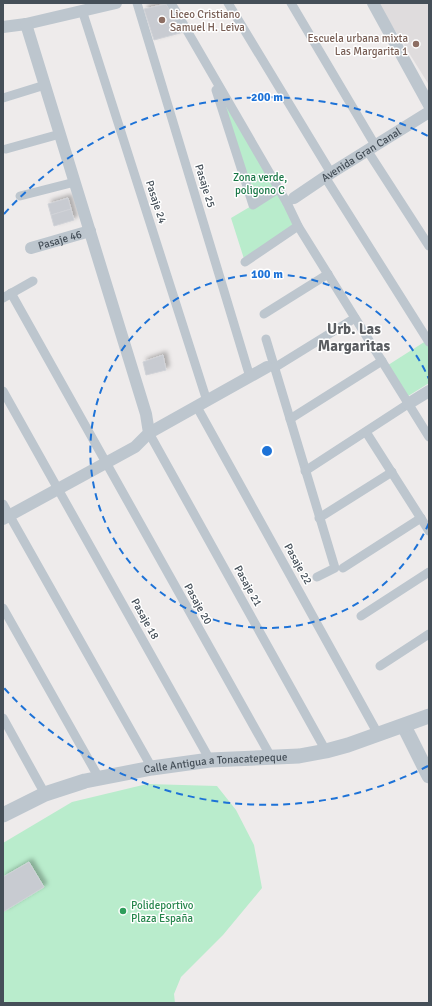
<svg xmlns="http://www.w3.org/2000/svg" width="432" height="1006" viewBox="0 0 432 1006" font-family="Signika,sans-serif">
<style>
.education{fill:#dfdcdd}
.green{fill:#b9eccc}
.building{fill:#c8cbd1;stroke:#d0d2d7;filter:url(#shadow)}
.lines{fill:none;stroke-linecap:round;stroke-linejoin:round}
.pedestrian{stroke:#bdc6ce;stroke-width:9}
.minor{stroke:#bdc6ce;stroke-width:12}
.tertiary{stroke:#bdc6ce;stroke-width:15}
.ring{fill:none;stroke:#1d72d7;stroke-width:2;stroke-dasharray:7 5}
.education-dot{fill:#8d6e63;stroke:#fff;stroke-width:1.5}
.leisure-dot{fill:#2e9e5b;stroke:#fff;stroke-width:1.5}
.labels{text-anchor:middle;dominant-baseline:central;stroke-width:3;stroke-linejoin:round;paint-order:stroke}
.education-label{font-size:11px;fill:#785e54;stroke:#fff;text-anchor:start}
.street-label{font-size:11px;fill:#454f58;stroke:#fff}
.park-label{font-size:11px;fill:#187646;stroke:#fff}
.leisure-label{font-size:11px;fill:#27864d;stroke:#fff;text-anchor:start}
.district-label{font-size:15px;font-weight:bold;fill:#595c60;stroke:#fff}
.centre{fill:#1d72d7;stroke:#fff;stroke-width:2}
.ring-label{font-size:12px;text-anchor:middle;font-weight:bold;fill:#1d72d7;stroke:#fff;stroke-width:3;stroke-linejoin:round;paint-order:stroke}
</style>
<defs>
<filter id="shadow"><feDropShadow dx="3.5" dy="-3.5" stdDeviation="2" flood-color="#0004"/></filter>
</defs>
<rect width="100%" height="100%" fill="#eeebeb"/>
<path class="education" d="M378,3h51v82z"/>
<g class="green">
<path d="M211,73l87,153 -53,36 -14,-44 22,-13z"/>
<path d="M429,339v44l-24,15 -20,-31z"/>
<path d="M147,784l70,2 19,24 18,35 8,43 -39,47 -42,42 -7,17 1,9h-172v-160l69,-41z"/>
</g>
<g class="building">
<path d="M166,4l18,28 -30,8 -10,-31z"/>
<path d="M68,198l3,11 -20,6 -3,-11z"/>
<path d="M71,209l3,11 -20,6 -3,-11z"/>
<path d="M163,355l3,15 -20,5 -3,-13z"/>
<path d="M29,862l15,25 -41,25v-35z"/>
</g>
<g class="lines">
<g class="pedestrian">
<path d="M137,3l113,374"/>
<path d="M171,3l116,200"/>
<path d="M228,3l103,170"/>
<path d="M291,3l84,142"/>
<path d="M82,10l125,391"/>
<path d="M216,90l37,115 25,-16"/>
<path d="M3,98l42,-13"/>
<path d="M6,149l54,-15"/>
<path d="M367,150l62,96"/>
<path d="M325,177l104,165"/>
<path d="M20,196l55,-14"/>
<path d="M294,198l-7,5 11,23 131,211"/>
<path d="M245,262l53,-36"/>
<path d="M11,293l260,464"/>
<path d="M3,298l30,-17"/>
<path d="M264,314l64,-40"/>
<path d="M266,339l69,229 -18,9"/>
<path d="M274,368l81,-50"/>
<path d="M3,391l207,369"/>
<path d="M197,407l181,327"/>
<path d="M290,419l92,-58"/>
<path d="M366,432l63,99"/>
<path d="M149,433l177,318"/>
<path d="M305,471l103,-67"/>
<path d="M3,504l149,264"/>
<path d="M319,518l73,-46"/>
<path d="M343,568l78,-50"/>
<path d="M3,608l96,170"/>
<path d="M361,616l68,-44"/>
<path d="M380,666l49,-32"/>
<path d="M3,718l42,76"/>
</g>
<g class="minor">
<path d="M373,3l56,102"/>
<path d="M3,27l23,-3 90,-21"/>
<path id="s1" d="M294,198l37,-25 98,-61"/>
<path id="s2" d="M31,248l59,-17"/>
<path d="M408,404l21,-13"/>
<path d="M149,433l118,-66"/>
<path d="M3,519l132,-72 14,-14 -3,-19 -120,-390"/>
</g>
<g class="tertiary">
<path d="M404,726l25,50"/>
<path id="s3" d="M3,815l42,-21 40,-13 67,-13 58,-8 89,-4 27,-5 22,-6 81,-29"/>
</g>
</g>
<g class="ring">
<path d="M429 523A177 177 0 1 1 429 379"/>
<path d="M428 766A354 354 0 0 1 4 688M4 214A354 354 0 0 1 428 136"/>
</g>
<g class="education-dot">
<circle cx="162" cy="20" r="4"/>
<circle cx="416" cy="44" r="4"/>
</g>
<circle class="leisure-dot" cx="123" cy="911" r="4"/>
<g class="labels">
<g class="education-label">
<text x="170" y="14">Liceo Cristiano<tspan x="170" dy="13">Samuel H. Leiva</tspan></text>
<text x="408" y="38" text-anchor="end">Escuela urbana mixta<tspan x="408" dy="13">Las Margarita 1</tspan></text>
</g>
<g class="street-label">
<text stroke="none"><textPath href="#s1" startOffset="80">Avenida Gran Canal</textPath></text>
<text transform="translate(205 186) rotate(73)">Pasaje 25</text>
<text transform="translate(156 202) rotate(72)">Pasaje 24</text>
<text stroke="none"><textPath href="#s2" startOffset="30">Pasaje 46</textPath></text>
<text transform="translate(298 564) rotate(61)">Pasaje 22</text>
<text transform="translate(248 586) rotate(61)">Pasaje 21</text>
<text transform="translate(198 604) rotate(61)">Pasaje 20</text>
<text transform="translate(145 619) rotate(61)">Pasaje 18</text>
<text stroke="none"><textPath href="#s3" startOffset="221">Calle Antigua a Tonacatepeque</textPath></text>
</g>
<g class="park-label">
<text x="260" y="177">Zona verde,<tspan x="260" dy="13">poligono C</tspan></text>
</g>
<g class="leisure-label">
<text x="131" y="905">Polideportivo<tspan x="131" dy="13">Plaza España</tspan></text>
</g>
<g class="district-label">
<text x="354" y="329">Urb. Las<tspan x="354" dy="17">Margaritas</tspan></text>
</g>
</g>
<circle cx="267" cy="451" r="6" class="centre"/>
<g class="ring-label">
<text x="267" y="101">200 m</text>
<text x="267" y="278">100 m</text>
</g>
<rect width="432" height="1006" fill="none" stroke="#454f58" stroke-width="8"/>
</svg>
